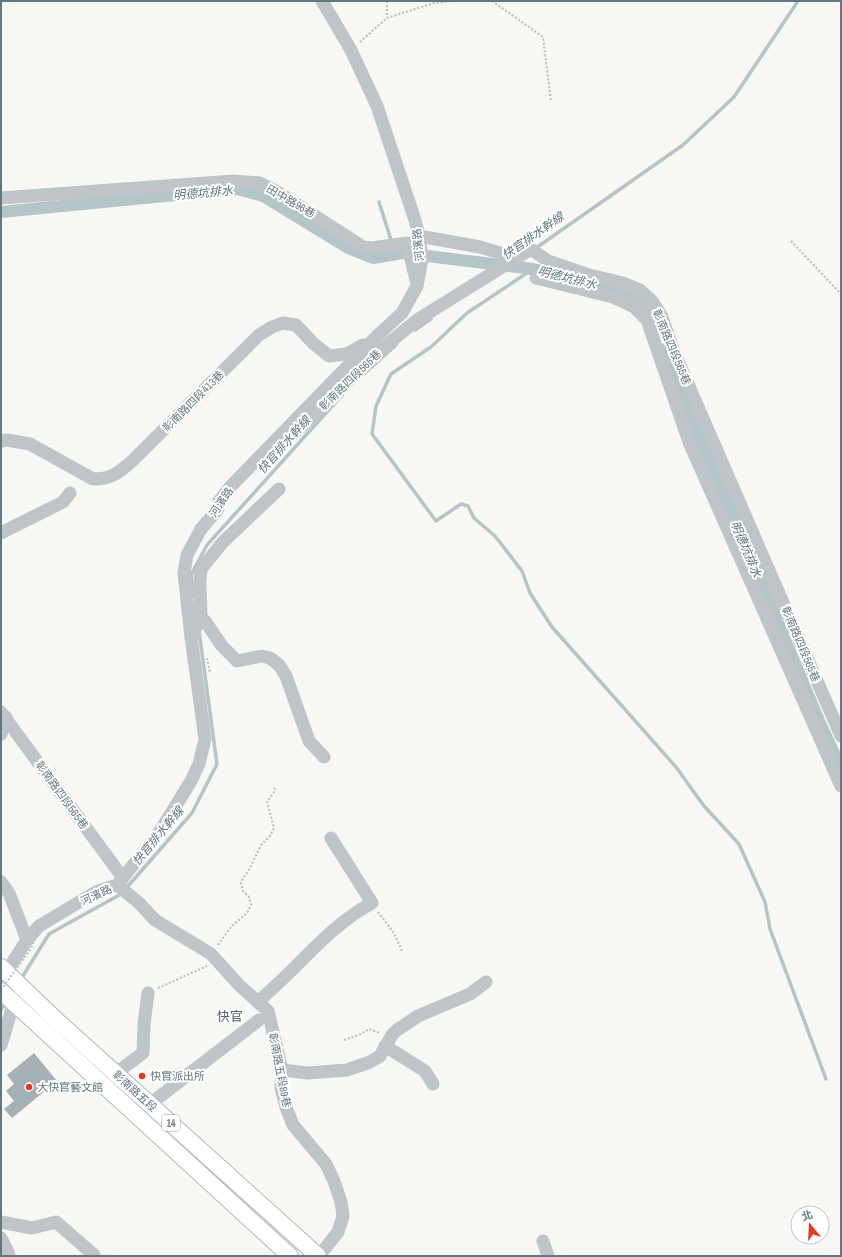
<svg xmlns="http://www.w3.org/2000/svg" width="842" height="1257" viewBox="0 0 842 1257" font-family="'Archivo Narrow','Noto Sans TC',sans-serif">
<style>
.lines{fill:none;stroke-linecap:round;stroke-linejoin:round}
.stream{stroke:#b5c5c7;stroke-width:3.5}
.canal{stroke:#b5c5c7;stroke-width:12}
.building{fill:#a5b0b4}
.major-casing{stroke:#b2b8bb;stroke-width:18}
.path{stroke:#b8bdbf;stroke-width:2;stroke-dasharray:2 2;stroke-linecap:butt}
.minor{stroke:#bec4c7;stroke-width:13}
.major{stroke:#fff;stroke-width:16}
.path-bridge{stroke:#b8bdbf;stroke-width:2;stroke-dasharray:2 2;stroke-linecap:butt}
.poi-dot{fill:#e73a24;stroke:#fff;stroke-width:1.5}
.labels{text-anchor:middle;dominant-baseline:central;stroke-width:4;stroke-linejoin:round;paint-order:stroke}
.shield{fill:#fff;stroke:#91a0a6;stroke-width:1}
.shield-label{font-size:10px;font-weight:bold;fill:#627780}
.street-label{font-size:11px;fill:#627780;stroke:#fff}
.poi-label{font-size:11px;fill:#627780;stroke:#fff;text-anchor:start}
.water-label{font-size:12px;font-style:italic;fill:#5c767b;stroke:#fff}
.quarter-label{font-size:13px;fill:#54646b;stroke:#fff}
</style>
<rect width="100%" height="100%" fill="#f7f7f4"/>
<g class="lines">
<g class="stream">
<path d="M379,202l13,41"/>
<path d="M536,248l147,-103 51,-48 64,-96"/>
<path d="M533,269l-66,44 -36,34 -40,27 -15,32 -4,28 64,87 25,-17 7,2 6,12 21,18 27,35 8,22 22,34 124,140 28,39 35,38 26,58 5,27 56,150"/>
<path d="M415,330l16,-11"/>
<path d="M365,373l31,-28"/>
<path d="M194,596l-3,-21 16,-30 136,-151"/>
<path d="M21,979l28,-45 72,-40 71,-81 25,-49 -18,-133"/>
<path d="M1,1010l6,-9"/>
</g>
<g class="canal">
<path d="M1,212l236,-23 26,7 85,52 25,10 30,-5 130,16 23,5 54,15 38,19 6,6 4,9"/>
<path d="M667,348l28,81 76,177 49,117 21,45"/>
</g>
</g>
<path class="building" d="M34,1053l23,28 -45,37 -8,-9 10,-8 -8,-10 8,-7 -7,-9z"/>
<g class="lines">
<g class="major-casing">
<g id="major">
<path d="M1,967l53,51 264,238"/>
<path d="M1,991l289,265"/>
</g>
</g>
<g class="path">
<path d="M387,1v17"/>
<path d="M492,1l51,36 8,65"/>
<path d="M360,42l27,-24 47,-15 20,-2"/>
<path d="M791,241l50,53"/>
<path d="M207,658l3,15"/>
<path d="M378,912l16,21 8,18"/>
<path d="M218,945l13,-18 16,-14 4,-8 -2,-8 -6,-6 -2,-8 2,-5 5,-6 13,-27 9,-9 4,-8 -7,-26 7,-10 1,-4"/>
<path d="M158,988l49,-22"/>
<path d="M344,1040l17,-6 8,-5 11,4"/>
</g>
<g class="minor">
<path d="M1,198l233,-17 26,2 16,8 87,56 9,1 35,-5 9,37"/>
<path d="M419,236l61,11 37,11"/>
<path d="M536,278l77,19 21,10 13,13 42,122 152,344"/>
<path d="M294,434l84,-82 39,-32 114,-71 17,12 41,14 34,8 17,7 12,11 9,14 14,39 166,382"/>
<path d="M1,441l6,-1 23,4 63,35c17,0 24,-5 37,-16l129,-128 13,-8 11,-4 13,2 17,18 16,13 18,-2 16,-9"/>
<path d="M1,533l62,-31 7,-9"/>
<path d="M201,618l-1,-36 1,-13 22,-27 56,-53"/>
<path d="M191,637l10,-19 4,3 17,25 15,15 25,-5 8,2 9,7 7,11 23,65 15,16"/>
<path d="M1,712l122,166"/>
<path d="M1,734l5,-17"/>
<path d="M1,882l8,11 18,47"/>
<path d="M117,885l21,17 17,18 56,34 28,31 29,26 14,59 -1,18 6,22 6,15 33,39 8,17 7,21 2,14 -5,16 -19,24"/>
<path d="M1,980l26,-40 12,-14 57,-34 21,-7 42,-52 32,-52 8,-17 6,-25 -14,-102 -7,-64 3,-18 14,-26 17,-20 1,-8 12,-15 146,-150 25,-23 15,-27 5,-27 -3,-23 -4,-16 -38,-114 -26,-56 -29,-49"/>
<path d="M258,1002c12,-11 24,-22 36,-34 24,-24 48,-49 78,-65l-41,-65"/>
<path d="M1,1045l13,-43 5,-6"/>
<path d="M385,1046l40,25 8,13"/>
<path d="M282,1070l26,3 39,-3 23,-8 10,-6 12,-21 5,-5 21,-14 52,-22 16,-12"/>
<path d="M109,1080l7,-7 27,-20 1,-29 4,-31"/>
<path d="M150,1104l109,-84"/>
<path d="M1,1222l31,6 24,-6 38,33"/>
<path d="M1,1238l7,14 1,4"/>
<path d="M543,1241l5,15"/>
</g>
<use href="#major" class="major"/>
<path class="path-bridge" d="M1,990l31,-43 7,-21"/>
</g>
<g class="poi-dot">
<circle cx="142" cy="1076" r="4"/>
<circle cx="29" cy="1087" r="4"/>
</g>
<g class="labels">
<rect class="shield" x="162" y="1115" width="18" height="16" rx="3"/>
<g class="shield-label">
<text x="171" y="1123">14</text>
</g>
<g class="street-label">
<text transform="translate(291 201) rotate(30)">田中路96巷</text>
<text transform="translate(418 245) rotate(-96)">河濱路</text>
<text transform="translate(672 347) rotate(67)">彰南路四段565巷</text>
<text transform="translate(350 380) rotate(-44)">彰南路四段565巷</text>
<text transform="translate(193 401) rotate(-45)">彰南路四段413巷</text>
<text transform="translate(221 502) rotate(-56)">河濱路</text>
<text transform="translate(801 644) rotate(67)">彰南路四段565巷</text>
<text transform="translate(62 795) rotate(54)">彰南路四段565巷</text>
<text transform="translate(96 895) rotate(-25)">河濱路</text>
<text transform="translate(280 1070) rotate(79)">彰南路五段89巷</text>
<text transform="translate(135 1091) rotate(42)">彰南路五段</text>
</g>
<g class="poi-label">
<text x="150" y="1076">快官派出所</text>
<text x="37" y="1087">大快官藝文館</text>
</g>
<g class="water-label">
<text transform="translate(203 193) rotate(-5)">明德坑排水</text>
<text transform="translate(533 236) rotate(-35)">快官排水幹線</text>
<text transform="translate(567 278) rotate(14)">明德坑排水</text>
<text transform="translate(284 445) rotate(-48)">快官排水幹線</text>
<text transform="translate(746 549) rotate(67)">明德坑排水</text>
<text transform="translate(158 836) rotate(-50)">快官排水幹線</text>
</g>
<g class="quarter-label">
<text x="230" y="1016">快官</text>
</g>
</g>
<rect width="842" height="1257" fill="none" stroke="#627780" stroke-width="4"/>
<g transform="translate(810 1225) rotate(342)"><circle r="19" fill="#ffffff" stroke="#c0c9cc"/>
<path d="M0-3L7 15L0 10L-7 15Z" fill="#e73a24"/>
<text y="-6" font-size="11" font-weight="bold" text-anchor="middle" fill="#627780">北</text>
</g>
</svg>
